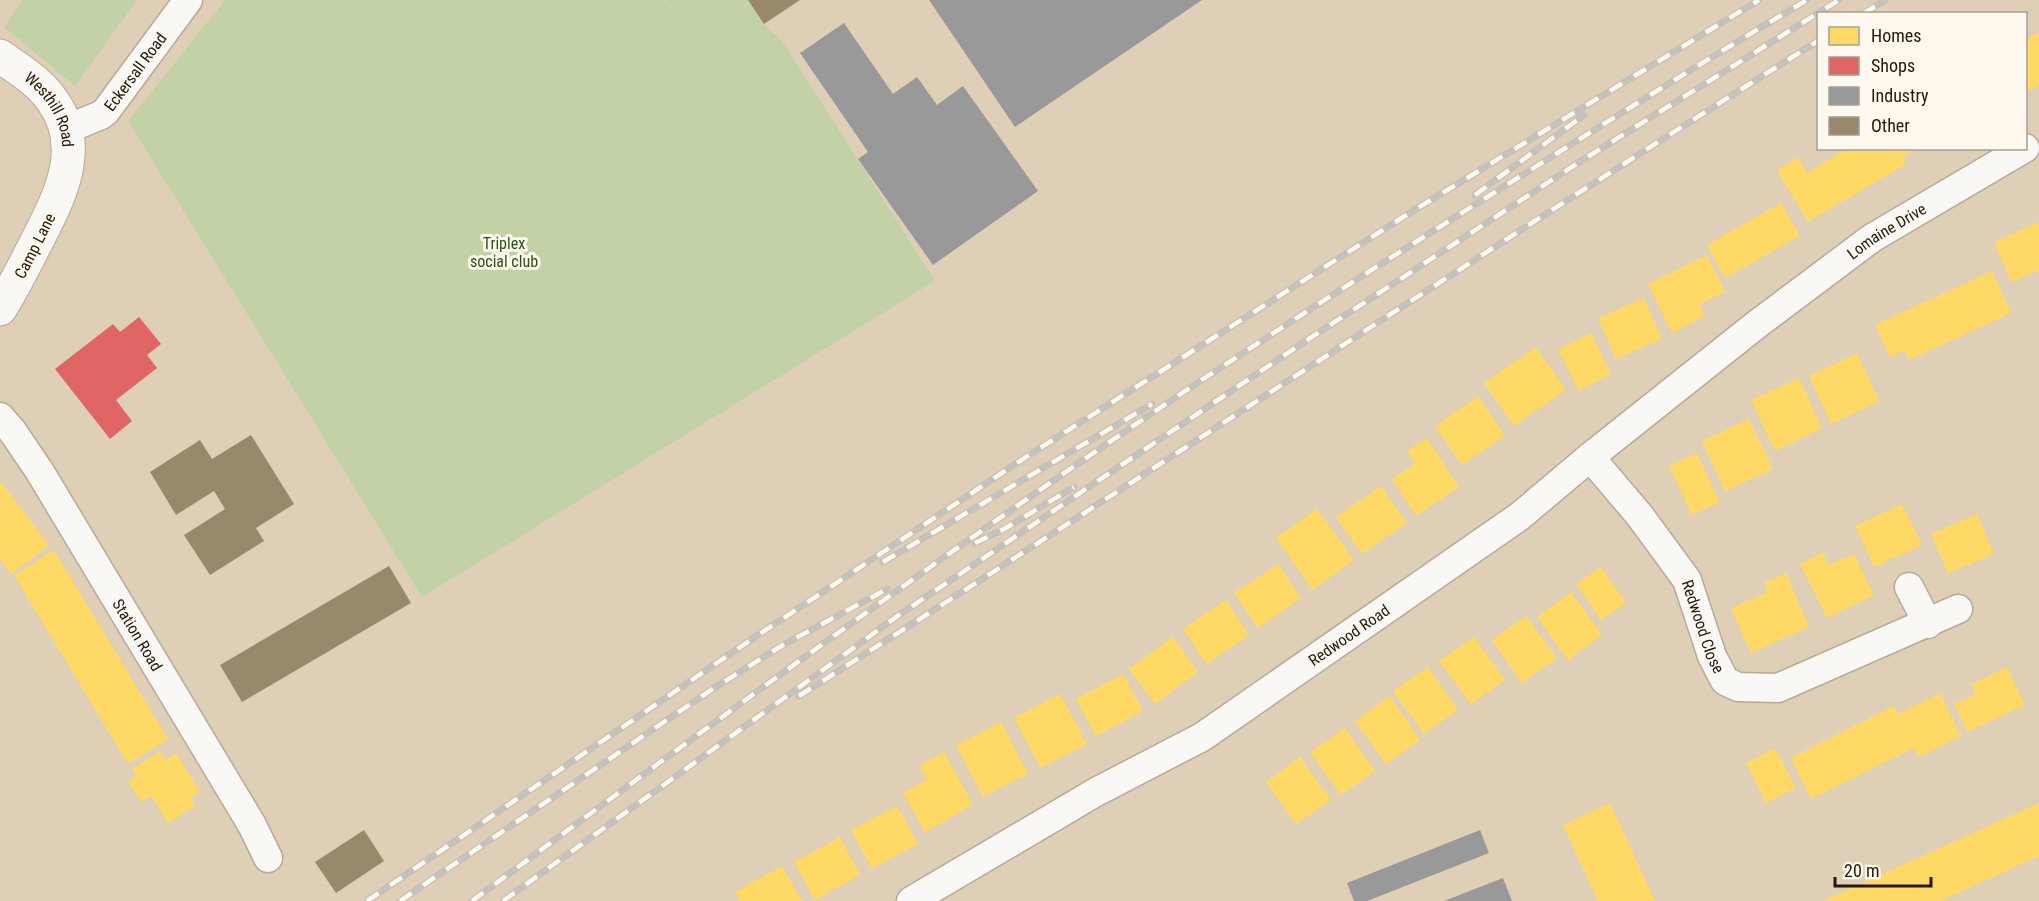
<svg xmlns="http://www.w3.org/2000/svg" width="2039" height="901" viewBox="0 0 2039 901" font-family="'Roboto Condensed',sans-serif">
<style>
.green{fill:#c2d2a6}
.homes{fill:#ffd966}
.shops{fill:#e06666}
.industry{fill:#999}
.building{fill:#98886c}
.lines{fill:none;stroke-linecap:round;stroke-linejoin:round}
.street-casing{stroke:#b7aa97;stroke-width:31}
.secondary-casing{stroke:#b7aa97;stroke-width:35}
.street{stroke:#faf8f4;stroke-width:28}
.secondary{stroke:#faf8f4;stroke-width:33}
.rail-casing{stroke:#c6c1ba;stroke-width:7}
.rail{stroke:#fef8ef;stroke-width:4.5;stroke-dasharray:14;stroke-linecap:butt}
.labels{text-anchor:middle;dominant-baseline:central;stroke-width:6;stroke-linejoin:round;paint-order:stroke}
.street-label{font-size:16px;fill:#241908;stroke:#fef8ef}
.park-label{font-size:16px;fill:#2a5115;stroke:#fef8ef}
</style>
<rect width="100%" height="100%" fill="#e0cfb7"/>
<g class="green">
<path d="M22,0h115l-62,86 -71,-59z"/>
<path d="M225,0h438l1,2 3,-2h81l16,24 19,18 152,239 -513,316 -294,-476z"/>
</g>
<g class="homes">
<path d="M2039,32v53l-13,8v-53z"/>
<path d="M1848,148h70l-16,10 4,6 -98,58 -31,-52 21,-13 9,16z"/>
<path d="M1781,203l19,33 -75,42 -18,-33z"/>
<path d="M2039,222v48l-28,12 -17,-40z"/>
<path d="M1707,255l18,37 -25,12 5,12 -33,17 -24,-49z"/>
<path d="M1992,271l19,42 -102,47 -4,-10 -15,7 -15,-32z"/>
<path d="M1644,298l18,41 -46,20 -18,-41z"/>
<path d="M1591,333l20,41 -32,17 -21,-41z"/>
<path d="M1536,347l30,43 -52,36 -30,-43z"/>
<path d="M1857,353l22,48 -48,23 -22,-48z"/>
<path d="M1799,378l23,50 -47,23 -24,-51z"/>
<path d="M1478,396l27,40 -43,29 -27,-39z"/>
<path d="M1749,419l24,50 -48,22 -23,-50z"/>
<path d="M1427,438l32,49 -43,29 -24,-37 23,-16 -8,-12z"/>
<path d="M1697,453l23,49 -28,13 -23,-49z"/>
<path d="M0,481l49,64 -38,29 -11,-15z"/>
<path d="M1381,486l26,37 -45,31 -26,-37z"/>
<path d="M1902,504l20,41 -48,22 -19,-41z"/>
<path d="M1317,509l37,51 -41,30 -37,-52z"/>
<path d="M1977,514l17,40 -46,19 -17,-39z"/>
<path d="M54,550l114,189 -40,25 -114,-189z"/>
<path d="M1823,552l6,13 25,-11 20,41 -47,23 -27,-54z"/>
<path d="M1278,564l23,34 -43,30 -24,-35z"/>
<path d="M1601,567l25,36 -25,17 -25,-36z"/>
<path d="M1786,573l23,54 -58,26 -20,-45 37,-16 -4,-9z"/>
<path d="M1571,592l31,43 -34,25 -31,-43z"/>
<path d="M1226,600l23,35 -42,29 -24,-35z"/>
<path d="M1526,616l31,42 -35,25 -30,-43z"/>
<path d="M1173,637l25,35 -43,32 -26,-35z"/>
<path d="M1474,637l31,43 -34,24 -32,-43z"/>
<path d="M1428,667l30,43 -34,24 -31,-43z"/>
<path d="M2007,667l18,38 -58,27 -13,-28 22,-10 -5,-10z"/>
<path d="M1123,674l20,37 -47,25 -20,-37z"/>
<path d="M1940,693l21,43 -42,21 -5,-9 -103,51 -20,-41 103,-52 4,8z"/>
<path d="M1060,694l27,50 -46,24 -27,-50z"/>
<path d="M1390,696l30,44 -34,24 -31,-43z"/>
<path d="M1001,722l27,52 -45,23 -27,-52z"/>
<path d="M1345,728l30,43 -34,24 -31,-43z"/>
<path d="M1775,748l21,40 -30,15 -20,-40z"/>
<path d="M160,751l5,9 11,-7 24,39 -10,6 5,8 -27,17 -17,-27 -10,6 -13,-21 9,-5 -5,-7z"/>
<path d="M944,752l29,53 -48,27 -22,-39 24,-14 -8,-13z"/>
<path d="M1300,757l31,43 -35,24 -30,-42z"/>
<path d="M1610,803l45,98h-57l-35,-76z"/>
<path d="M2039,803v53l-79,36 -20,9h-117z"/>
<path d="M897,806l21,38 -46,25 -21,-39z"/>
<path d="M840,837l20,38 -45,25 -21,-38z"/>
<path d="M782,866l20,35h-62l-5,-9z"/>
</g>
<path class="shops" d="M139,317l22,27 -14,11 10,13 -41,32 16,21 -22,18 -55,-70 58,-45 7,8z"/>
<g class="industry">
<path d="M929,0h273l-187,127z"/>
<path d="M844,23l49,71 24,-17 20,28 26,-19 75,105 -105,74 -75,-106 10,-7 -68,-99z"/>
<path d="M1480,830l9,23 -122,48h-13l-7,-18z"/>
<path d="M1503,878l9,23h-68z"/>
</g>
<g class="building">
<path d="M748,0h52l-36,24z"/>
<path d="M251,435l43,69 -38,24 8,13 -54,34 -26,-40 41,-26 -11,-18 -38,24 -26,-43 50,-32 12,19z"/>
<path d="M389,566l22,37 -169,99 -22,-37z"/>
<path d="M364,830l20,31 -48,32 -21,-31z"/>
</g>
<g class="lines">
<g class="street-casing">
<g id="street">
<path id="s1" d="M67,129l34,-14 5,-4 82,-111"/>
<path id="s2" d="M0,417l13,15 27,40 212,353 16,33"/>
<path id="s3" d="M1590,457l50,59 47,64 25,76 13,25 13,6 40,1 180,-79"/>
<path d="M1909,587l19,37"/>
<path id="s4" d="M911,901l185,-109 106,-55 318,-221 70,-59 166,-132 116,-87 153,-90"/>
</g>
</g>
<g class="secondary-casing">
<g id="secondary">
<path id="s5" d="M0,56c18,13 39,25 52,44 34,47 8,96 -15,141 -12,23 -23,46 -37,68"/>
</g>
</g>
<use href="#street" class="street"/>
<use href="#secondary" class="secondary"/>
<g class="rail-casing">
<g id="rail">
<path d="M1863,14l22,-14"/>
<path d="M1475,195l109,-80"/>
<path d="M975,543l29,-14 70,-42"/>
<path d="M883,562l269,-158"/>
<path d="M799,696c341,-216 677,-441 1019,-655"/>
<path d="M367,901l391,-266 268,-178 382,-243 351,-214"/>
<path d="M400,901l314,-213 69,-43 104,-56"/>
<path d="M472,901c204,-151 408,-301 617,-445 143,-98 289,-191 435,-282 94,-59 188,-118 283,-174"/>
<path d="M503,901l396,-286 405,-273 277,-181 258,-161"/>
</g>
</g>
<use href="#rail" class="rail"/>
</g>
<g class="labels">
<g class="street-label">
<text stroke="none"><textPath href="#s1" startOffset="92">Eckersall Road</textPath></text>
<text stroke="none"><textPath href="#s5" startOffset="76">Westhill Road</textPath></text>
<text stroke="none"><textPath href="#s4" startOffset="1186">Lomaine Drive</textPath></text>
<text transform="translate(35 246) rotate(-63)">Camp Lane</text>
<text stroke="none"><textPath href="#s3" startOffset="206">Redwood Close</textPath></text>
<text stroke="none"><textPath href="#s2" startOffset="258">Station Road</textPath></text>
<text stroke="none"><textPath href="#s4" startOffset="513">Redwood Road</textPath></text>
</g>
<g class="park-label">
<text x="504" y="243">Triplex<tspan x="504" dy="18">social club</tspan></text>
</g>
</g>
<rect x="1817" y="12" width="210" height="138" fill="#fef8ef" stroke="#a79f93" stroke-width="1.5"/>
<rect x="1829" y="27" width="30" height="18" fill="#ffd966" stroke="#a79f93" stroke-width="1.5"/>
<text x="1871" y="42" font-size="18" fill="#241908">Homes</text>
<rect x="1829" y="57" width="30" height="18" fill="#e06666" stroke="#a79f93" stroke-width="1.5"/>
<text x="1871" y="72" font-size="18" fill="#241908">Shops</text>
<rect x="1829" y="87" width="30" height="18" fill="#999999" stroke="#a79f93" stroke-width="1.5"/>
<text x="1871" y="102" font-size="18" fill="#241908">Industry</text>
<rect x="1829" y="117" width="30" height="18" fill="#98886c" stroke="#a79f93" stroke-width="1.5"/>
<text x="1871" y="132" font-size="18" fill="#241908">Other</text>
<path d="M1835 877v9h96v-9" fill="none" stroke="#241908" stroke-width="3"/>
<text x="1844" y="877" font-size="18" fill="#241908" stroke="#fef8ef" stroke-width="4.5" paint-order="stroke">20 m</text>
</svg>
